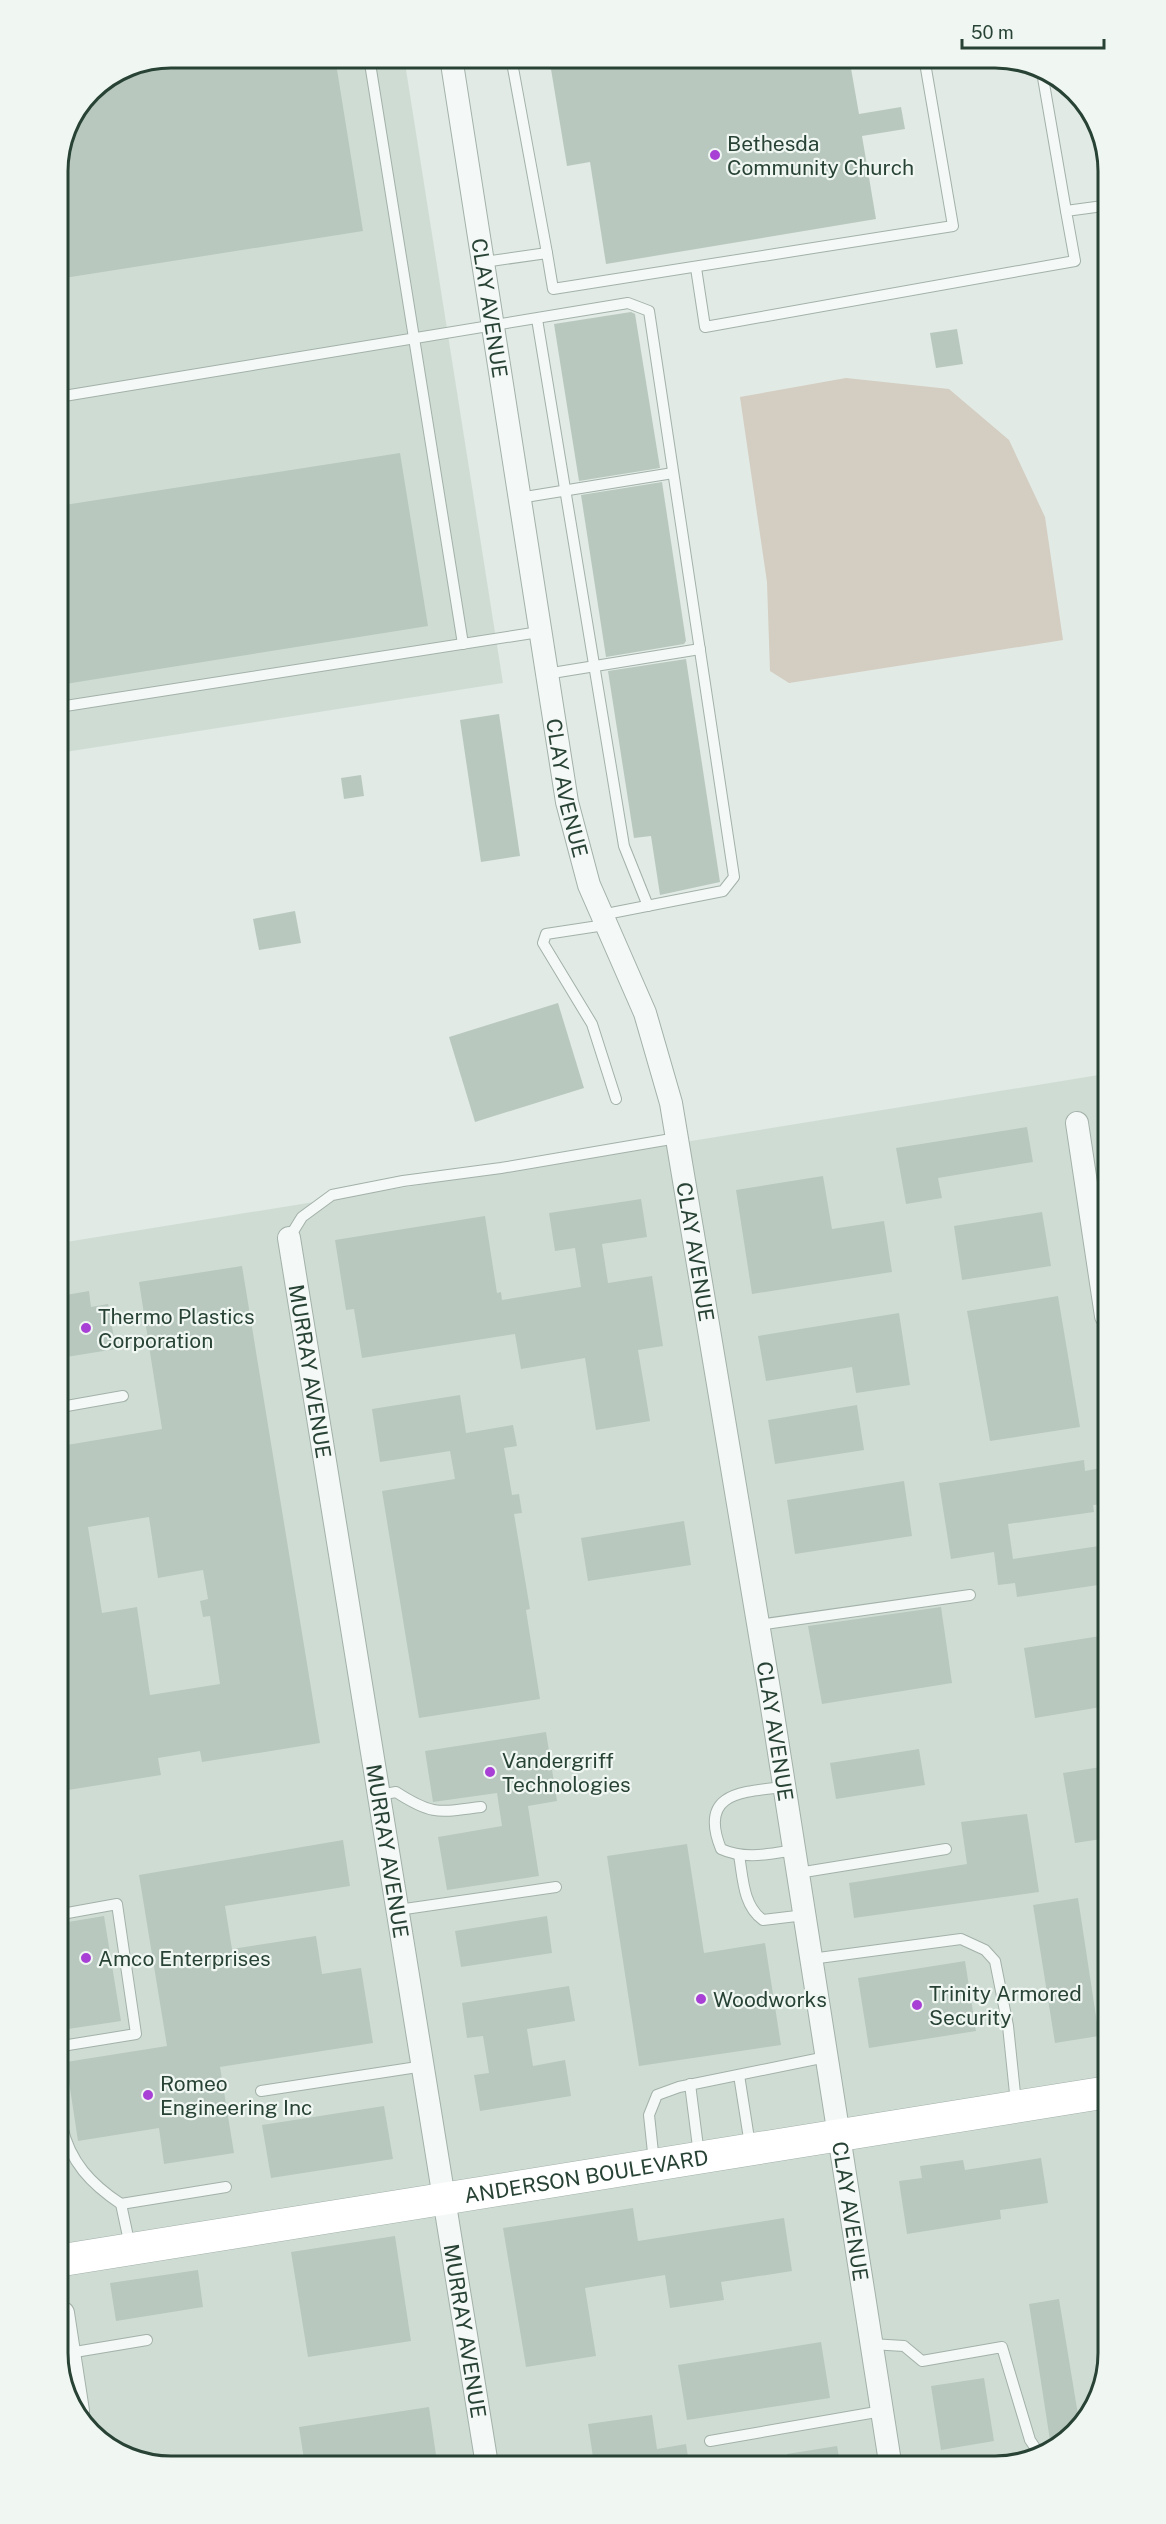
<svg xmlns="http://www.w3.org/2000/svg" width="1166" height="2524" viewBox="0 0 1166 2524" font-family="'Public Sans',sans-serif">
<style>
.built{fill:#cfdcd4}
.green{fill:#d4cdc1}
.building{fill:#b8c8bf;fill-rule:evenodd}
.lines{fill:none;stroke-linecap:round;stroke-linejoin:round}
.lane-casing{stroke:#a2b1a9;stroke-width:12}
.street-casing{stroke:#a2b1a9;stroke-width:24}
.secondary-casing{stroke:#a2b1a9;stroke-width:33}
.lane{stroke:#f4f8f6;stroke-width:10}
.street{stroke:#f4f8f6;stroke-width:22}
.secondary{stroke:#fff;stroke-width:32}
.poi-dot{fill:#a840d5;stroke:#f0f7f3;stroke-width:2}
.labels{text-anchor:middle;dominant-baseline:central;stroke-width:4.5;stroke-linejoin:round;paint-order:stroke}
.poi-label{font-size:21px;fill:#284335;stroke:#f0f7f3;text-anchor:start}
.street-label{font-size:21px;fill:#284335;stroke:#f0f7f3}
.rim{fill:none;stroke:#284335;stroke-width:3}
</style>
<rect width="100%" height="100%" fill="#e1eae5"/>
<g class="built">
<path d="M171,57h233l99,626 -444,70 -2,-589 34,-74 36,-24z"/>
<path d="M1105,1074l4,1280 -23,68 -54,39 -869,6 -62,-24 -38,-53 -3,-1147z"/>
</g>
<path class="green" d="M846,378l103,11 60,51 36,77 18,123 -274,43 -19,-12 -3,-89 -27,-185z"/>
<g class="building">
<path d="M171,57h164l28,174 -305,48 -1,-115 34,-74 36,-24z"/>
<path d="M549,57h300l10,57 42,-7 4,22 -43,7 14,83 -270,45 -16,-102 -23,4z"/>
<path d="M631,312l4,2 25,154 -81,13 -25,-157z"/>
<path d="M957,329l6,35 -27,4 -6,-35z"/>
<path d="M400,453l28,173 -369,59 -1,-179z"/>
<path d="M662,482l24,159 -2,3 -78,13 -25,-162z"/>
<path d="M686,659l34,223 -60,13 -9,-59 -17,2 -26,-167z"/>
<path d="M499,714l21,142 -39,6 -21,-142z"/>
<path d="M361,775l3,21 -20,3 -3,-21z"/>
<path d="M295,911l6,32 -42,7 -6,-31z"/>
<path d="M558,1003l26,85 -109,34 -26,-85z"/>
<path d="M1027,1127l6,35 -95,16 4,20 -36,6 -10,-56z"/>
<path d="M823,1176l9,53 52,-8 8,51 -140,22 -16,-104z"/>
<path d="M641,1199l6,38 -45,7 6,39 44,-7 11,70 -25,4 12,71 -54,9 -11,-72 -64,11 -6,-35 -153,24 -8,-49 -8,1 -11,-70 150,-24 12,77 4,-1 1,8 79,-13 -6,-39 -20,3 -6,-38z"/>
<path d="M1042,1212l9,54 -89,14 -8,-54z"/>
<path d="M242,1266l78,477 -118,19 -2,-11 -42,7 3,17 -99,16 -1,-345 101,-17 -23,-147zM149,1517l9,61 45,-8 5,29 -8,2 3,16 7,-1 10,68 -70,11 -13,-88 -35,6 -14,-86z"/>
<path d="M89,1291l2,16 17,-3 8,45 -56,9v-62z"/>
<path d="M1058,1296l22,131 -90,14 -23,-130z"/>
<path d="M899,1313l11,72 -54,8 -4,-26 -86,14 -8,-45z"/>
<path d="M460,1395l6,38 47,-8 4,21 -13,2 8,47 7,-1 3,19 -8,1 16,95 -4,1 14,89 -121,19 -37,-227 73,-12 -5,-28 -70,11 -8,-53z"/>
<path d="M857,1405l7,45 -89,14 -7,-44z"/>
<path d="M1084,1460l1,11 16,-3 5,36 -13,1 1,7 -86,12 5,35 86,-13 6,38 -88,13 -2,-14 -17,2 -4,-33 -43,7 -12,-76z"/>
<path d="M904,1481l8,55 -117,18 -8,-54z"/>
<path d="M684,1521l7,44 -103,16 -7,-43z"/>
<path d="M941,1607l11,76 -130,21 -14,-78z"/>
<path d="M1107,1635v71l-72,12 -11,-70z"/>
<path d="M546,1732l11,69 -29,5 11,70 -92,14 -9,-53 64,-11 -5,-33 -64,9 -8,-51z"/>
<path d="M919,1749l6,36 -89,14 -6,-36z"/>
<path d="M1107,1766l1,72 -33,5 -12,-70z"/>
<path d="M1027,1814l12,78 -185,26 -5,-35 118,-19 -6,-42z"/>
<path d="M343,1840l7,46 -125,20 7,43 84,-13 6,38 39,-6 12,75 -153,24 14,86 -70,11 -5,-36 -81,13 -12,-79 101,-16 -28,-171z"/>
<path d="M687,1844l17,109 61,-10 16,102 -142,21 -32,-210z"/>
<path d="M1078,1898l21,138 -44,7 -22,-138z"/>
<path d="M104,1916l17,105 -53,8 -6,-36v-70z"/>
<path d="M547,1916l5,37 -91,14 -6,-36z"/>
<path d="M965,1961l11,70 -107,17 -11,-70z"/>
<path d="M569,1986l6,35 -48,8 6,37 32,-6 6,36 -91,15 -6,-36 15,-2 -6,-37 -16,2 -5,-35z"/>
<path d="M384,2106l9,53 -122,19 -9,-53z"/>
<path d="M1041,2158l7,45 -48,7 1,9 -94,15 -8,-53 23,-3 -2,-12 43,-6 2,10z"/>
<path d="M633,2208l5,33 146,-23 8,53 -71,11 3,18 -54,8 -5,-33 -80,13 11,68 -70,11 -23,-139z"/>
<path d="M395,2236l16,105 -103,16 -17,-105z"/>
<path d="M198,2270l5,37 -87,14 -6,-38z"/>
<path d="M1059,2299l21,128 -29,20 -22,-143z"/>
<path d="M821,2342l9,56 -143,22 -9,-55z"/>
<path d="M984,2378l10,63 -53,9 -10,-64z"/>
<path d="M429,2407l8,55 -22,3 -110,1 -6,-39z"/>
<path d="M652,2415l5,34 29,-5 3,19 -95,1 -6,-40z"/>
<path d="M837,2446l3,16 -53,1v-9z"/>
</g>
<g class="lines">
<g class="lane-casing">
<g id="lane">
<path d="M369,57l94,587"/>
<path d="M511,57l36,196"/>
<path d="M1042,72l24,139"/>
<path d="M484,262l63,-9 6,36 400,-63 -29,-169"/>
<path d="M696,268l9,59 370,-66 -9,-50 37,-5"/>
<path d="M537,319l87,527 24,60"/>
<path d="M58,397l570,-94 21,8 85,566 -11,14 -122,24"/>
<path d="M519,498l154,-25"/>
<path d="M546,674l154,-25"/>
<path d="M59,707l480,-75"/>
<path d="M605,925l-59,9 -3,9 49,81 24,75"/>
<path d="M289,1238l13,-21 30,-22 71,-14 98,-13 176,-30"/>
<path d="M61,1407l62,-11"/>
<path d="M758,1625l212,-30"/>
<path d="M784,1787c-42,5 -86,5 -63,62 24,11 48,5 74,1"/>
<path d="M379,1795l17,-3c37,24 43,20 85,15"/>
<path d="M739,1855c4,23 4,51 24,65l42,-5"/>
<path d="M798,1873l148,-24"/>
<path d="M398,1910l158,-23"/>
<path d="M62,1914l55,-10 19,130 -74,12"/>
<path d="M811,1959l150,-20 24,11 10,11 13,65 8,77"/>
<path d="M739,2075l11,70"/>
<path d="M690,2084l9,71"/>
<path d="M261,2091l163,-25"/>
<path d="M62,2126c8,36 29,58 59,78l9,42"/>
<path d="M654,2162l-5,-47 8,-20 22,-8 147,-30"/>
<path d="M121,2204l105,-17"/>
<path d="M871,2344l33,2 18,15 80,-14 28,93 10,15"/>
<path d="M69,2353l78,-13"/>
<path d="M710,2441l172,-30"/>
</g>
</g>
<g class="street-casing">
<g id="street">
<path id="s1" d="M451,57l116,745 22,83 56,128 26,90 99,592 120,767"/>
<path d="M1077,1123l29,193"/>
<path id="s2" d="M289,1238l198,1227"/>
<path d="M63,2313l15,98"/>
</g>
</g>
<g class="secondary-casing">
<g id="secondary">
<path id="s3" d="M63,2260l1045,-168"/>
</g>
</g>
<use href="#lane" class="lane"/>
<use href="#street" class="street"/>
<use href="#secondary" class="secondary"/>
</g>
<g class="poi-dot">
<circle cx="715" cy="155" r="6"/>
<circle cx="86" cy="1328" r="6"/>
<circle cx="490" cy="1772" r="6"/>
<circle cx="86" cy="1958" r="6"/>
<circle cx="701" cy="1999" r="6"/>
<circle cx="917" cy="2005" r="6"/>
<circle cx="148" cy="2095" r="6"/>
</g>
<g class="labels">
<g class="poi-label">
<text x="727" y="143">Bethesda<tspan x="727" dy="24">Community Church</tspan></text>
<text x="98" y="1316">Thermo Plastics<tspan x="98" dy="24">Corporation</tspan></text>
<text x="502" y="1760">Vandergriff<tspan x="502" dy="24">Technologies</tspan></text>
<text x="98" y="1958">Amco Enterprises</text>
<text x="929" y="1993">Trinity Armored<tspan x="929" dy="24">Security</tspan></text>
<text x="713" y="1999">Woodworks</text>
<text x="160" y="2083">Romeo<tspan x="160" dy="24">Engineering Inc</tspan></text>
</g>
<g class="street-label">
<text stroke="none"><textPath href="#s1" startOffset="254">CLAY AVENUE</textPath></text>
<text stroke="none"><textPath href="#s1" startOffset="740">CLAY AVENUE</textPath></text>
<text stroke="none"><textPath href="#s1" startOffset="1224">CLAY AVENUE</textPath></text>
<text stroke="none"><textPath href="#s2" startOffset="135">MURRAY AVENUE</textPath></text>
<text stroke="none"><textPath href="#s1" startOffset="1710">CLAY AVENUE</textPath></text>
<text stroke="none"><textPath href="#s2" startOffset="621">MURRAY AVENUE</textPath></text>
<text stroke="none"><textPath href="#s3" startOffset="530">ANDERSON BOULEVARD</textPath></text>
<text stroke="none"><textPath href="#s1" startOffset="2196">CLAY AVENUE</textPath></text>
<text stroke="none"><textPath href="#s2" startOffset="1107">MURRAY AVENUE</textPath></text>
</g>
</g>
<path d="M0 0H1166V2524H0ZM171 68H995A103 103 0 0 1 1098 171V2353A103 103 0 0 1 995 2456H171A103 103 0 0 1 68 2353V171A103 103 0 0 1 171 68Z" fill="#f0f7f3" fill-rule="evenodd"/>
<path class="rim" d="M171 68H995A103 103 0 0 1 1098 171V2353A103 103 0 0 1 995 2456H171A103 103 0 0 1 68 2353V171A103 103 0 0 1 171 68Z"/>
<path d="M962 39v9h142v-9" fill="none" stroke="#284335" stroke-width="3"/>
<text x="971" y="39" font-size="18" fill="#284335" stroke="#f0f7f3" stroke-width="4.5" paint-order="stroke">50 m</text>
</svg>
